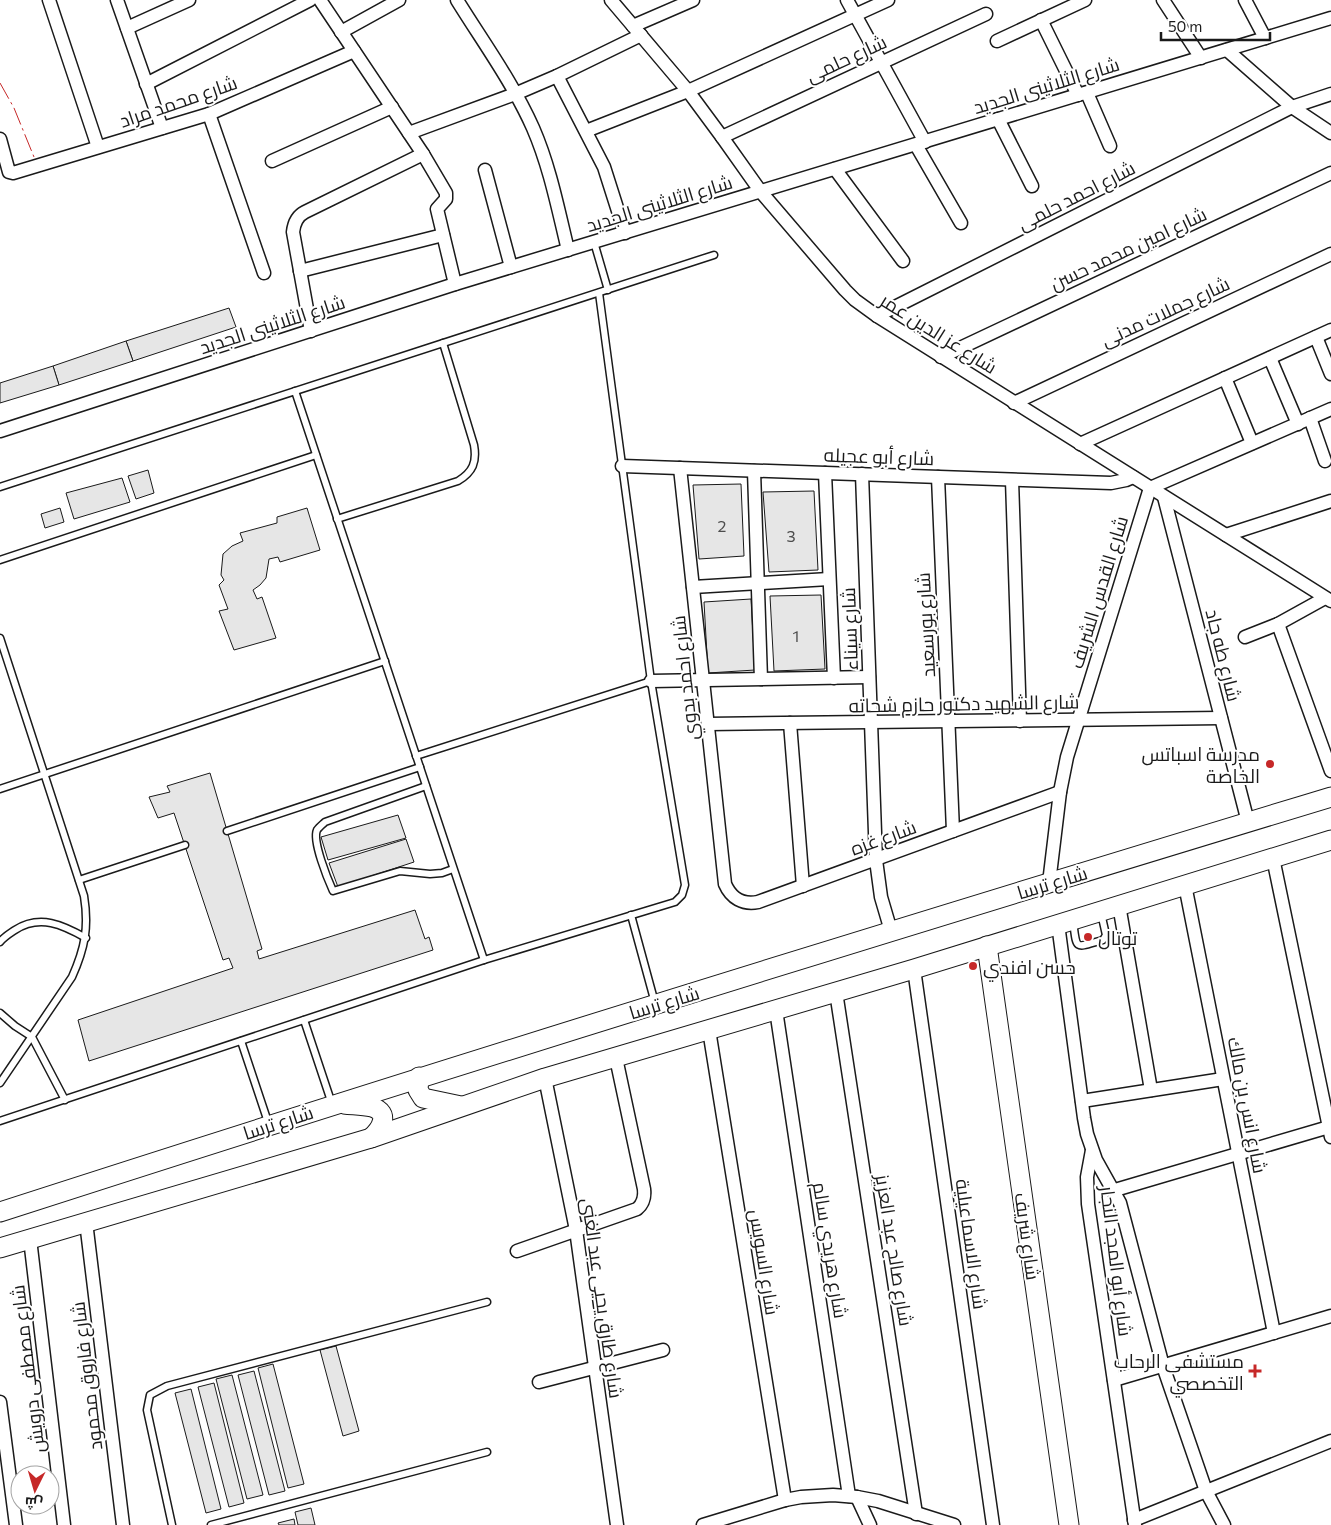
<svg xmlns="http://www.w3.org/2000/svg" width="1331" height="1525" viewBox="0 0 1331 1525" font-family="Commissioner,Cairo,sans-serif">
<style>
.building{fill:#e6e6e6;stroke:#1a1a1a}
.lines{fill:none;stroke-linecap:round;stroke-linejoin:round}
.lane-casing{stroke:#1a1a1a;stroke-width:9}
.street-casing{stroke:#1a1a1a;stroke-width:15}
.secondary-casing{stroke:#1a1a1a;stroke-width:21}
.lane{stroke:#fff;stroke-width:6}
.street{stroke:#fff;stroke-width:12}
.secondary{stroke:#fff;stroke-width:19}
.power{stroke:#c62828;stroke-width:1;stroke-dasharray:18 4 2.5 4;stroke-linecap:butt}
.poi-dot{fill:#c62828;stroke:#fff;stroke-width:2}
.labels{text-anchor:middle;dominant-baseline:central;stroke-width:4;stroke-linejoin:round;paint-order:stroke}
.number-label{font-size:16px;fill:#4d4d4d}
.street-label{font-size:19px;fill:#1a1a1a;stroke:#fff}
.poi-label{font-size:19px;fill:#1a1a1a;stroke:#fff;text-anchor:end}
</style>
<rect width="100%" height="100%" fill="#fff"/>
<g class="building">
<path d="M229,308l7,19 -103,34 -7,-20z"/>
<path d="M126,341l7,20 -74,24 -6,-19z"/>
<path d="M53,366l6,19 -59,18v-20z"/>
<path d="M148,470l6,23 -18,6 -8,-23z"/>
<path d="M122,478l8,24 -56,17 -8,-26z"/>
<path d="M741,484l3,72 -45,3 -6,-74z"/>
<path d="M814,491l4,79 -49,2 -6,-80z"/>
<path d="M60,508l4,14 -19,6 -4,-14z"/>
<path d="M307,508l13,42 -40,12 -2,-5 -9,2 -3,19 -6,7 -7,5 4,9 5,-2 14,41 -42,12 -15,-39 9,-2 -9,-24 5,-5 -3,-5 2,-21 9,-8 11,-5 -3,-8 37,-10v-6z"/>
<path d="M821,595l4,74 -51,2 -4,-75z"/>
<path d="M751,599l4,71 -47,3 -4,-71z"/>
<path d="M210,773l52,176 -5,2 2,8 156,-49 10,29 4,-2 4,13 -344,111 -11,-41 155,-52 -4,-10 -6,2 -49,-147 -16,5 -9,-21 21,-5 -3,-6z"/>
<path d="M398,815l8,23 -78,22 -7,-23z"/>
<path d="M406,839l8,23 -76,25 -9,-24z"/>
<path d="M336,1346l23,85 -16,5 -23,-86z"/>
<path d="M273,1364l31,120 -16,4 -30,-120z"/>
<path d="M254,1371l31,120 -16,4 -31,-120z"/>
<path d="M232,1375l31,120 -16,4 -31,-120z"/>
<path d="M214,1383l30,120 -15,4 -31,-120z"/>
<path d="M191,1389l30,120 -15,4 -31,-120z"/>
<path d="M311,1508l4,17h-17l-3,-13z"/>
<path d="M294,1519l1,6h-16l-1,-2z"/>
</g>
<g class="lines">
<g class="lane-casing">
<g id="lane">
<path d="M594,242l14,48"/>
<path d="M295,391l189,569"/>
<path d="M0,487l714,-232"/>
<path d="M337,519l121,-38c15,-9 19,-19 16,-36l-31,-102"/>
<path d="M0,560l316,-105"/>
<path d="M0,638l84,258c5,31 1,52 -12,81l-72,106"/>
<path d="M416,756l235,-75"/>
<path d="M426,786l-101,36c-2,2 -6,5 -8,8 -5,11 11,50 16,61l67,-20 30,3 12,-1 11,-4"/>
<path d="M0,789l385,-128"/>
<path d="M227,831l193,-64"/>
<path d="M79,880l106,-35"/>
<path d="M631,915l24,88"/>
<path d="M1073,921c4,30 1,27 30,19l3,-5 -5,-22"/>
<path d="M0,942c4,-5 9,-8 15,-12 25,-16 48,-5 71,8"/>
<path d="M0,1013l15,13 17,11 33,63"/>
<path d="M304,1020l28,84"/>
<path d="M241,1041l28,84"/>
<path d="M0,1121l484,-161 191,-58 7,-7 3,-10 -34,-204 -52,-388"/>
<path d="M172,1525l-25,-115 3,-15 17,-9 320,-84"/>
<path d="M211,1525l276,-73"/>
</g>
</g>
<g class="street-casing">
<g id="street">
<path d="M49,0l49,147"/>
<path d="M117,0l45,128"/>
<path d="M320,0l103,154 23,39v6l-9,10 18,75"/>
<path d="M457,0c26,42 56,83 76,128 17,39 25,81 35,122"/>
<path d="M611,0l77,91 34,46 39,55 84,98 10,10 22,16 454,285"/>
<path d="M847,0l78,142"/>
<path d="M1163,0l38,58"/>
<path d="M1245,0l20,38"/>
<path d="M1041,20l37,75"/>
<path d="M633,26l60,-26"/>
<path d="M127,28l62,-28"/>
<path d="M341,32l58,-32"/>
<path d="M997,41l88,-41"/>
<path d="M1227,50l65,57 39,26"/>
<path d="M557,76l47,91 21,66"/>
<path d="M146,84l164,-84"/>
<path d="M1087,93l23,53"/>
<path d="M209,114l55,159"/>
<path d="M998,119l34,67"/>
<path d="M586,131l102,-40 200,-91"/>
<path d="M409,133l106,-39 42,-18 84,-41"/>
<path d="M722,137l264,-123"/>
<path d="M0,139l9,33 4,1 196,-59 145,-63"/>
<path d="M916,145l45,78"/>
<path d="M272,161l120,-54"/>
<path d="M835,169l68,92"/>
<path d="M485,170l26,97"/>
<path d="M300,271l143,-36"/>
<path d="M877,316l415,-209 39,-13"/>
<path d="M311,331l-18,-99c1,-9 4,-16 12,-20l118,-58"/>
<path d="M1316,337l15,37"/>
<path d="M941,357l390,-184"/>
<path d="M1270,358l28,66"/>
<path d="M1225,378l27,65"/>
<path d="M1014,403l317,-149"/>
<path d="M1310,418l15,43"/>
<path d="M0,431l455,-147 876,-266"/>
<path d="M1080,444l251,-114"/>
<path d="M622,466l489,17 15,-3 7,-3"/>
<path d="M680,468l45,416c6,14 18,21 33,18l302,-110"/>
<path d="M754,471l7,208"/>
<path d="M825,473l9,205"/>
<path d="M862,474l14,386 5,37 10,34"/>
<path d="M938,477l15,354"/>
<path d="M1012,480l8,241"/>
<path d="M1164,497l84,325"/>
<path d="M1226,535l105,-34"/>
<path d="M693,587l136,-8"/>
<path d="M1278,624l53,147"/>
<path d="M1245,637l33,-13 47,-26"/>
<path d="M651,681l218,-4"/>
<path d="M790,723l13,163"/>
<path d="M708,724l513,-6"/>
<path d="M1273,858l58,279"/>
<path d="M1049,883l11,-91 7,-35 83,-269 181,-79"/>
<path d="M1185,885l89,448"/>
<path d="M1119,905l32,185"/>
<path d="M1058,924l26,194 3,16 9,26 24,43 43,163 43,125 18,34"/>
<path d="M914,969l79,556"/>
<path d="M836,992l80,522"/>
<path d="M776,1010l73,486"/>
<path d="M709,1030l76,470"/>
<path d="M545,1078l31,152 41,295"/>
<path d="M1082,1101l141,-22"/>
<path d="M1092,1150l-5,27 1,27 47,321"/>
<path d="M1115,1190l214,-63"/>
<path d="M86,1222l37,303"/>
<path d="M30,1239l34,286"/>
<path d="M517,1251l120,-42c6,-5 8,-12 7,-20l-28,-131"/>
<path d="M1114,1380l217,-64"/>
<path d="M539,1382l124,-32"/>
<path d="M0,1402l16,123"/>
<path d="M857,1497l13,28"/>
<path d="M1134,1520l197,-79"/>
<path d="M703,1525l82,-25 16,-3 32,-2 24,2 21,4 76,24"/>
</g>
</g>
<g class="secondary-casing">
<g id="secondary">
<path d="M987,946l82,579"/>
<path d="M419,1077l-1,13 5,8 38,8"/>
<path d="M344,1104c9,1 19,1 28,3 19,6 9,22 -1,31"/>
<path d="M0,1212c442,-143 886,-280 1331,-415"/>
<path d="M0,1248l371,-110 174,-60 369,-109 417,-129"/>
</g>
</g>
<use href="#lane" class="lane"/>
<use href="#street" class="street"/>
<use href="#secondary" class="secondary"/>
<path class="power" d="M0,83l14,25 20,49"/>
</g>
<g class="poi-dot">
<circle cx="1270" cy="764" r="5"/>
<circle cx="1088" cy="937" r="5"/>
<circle cx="973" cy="966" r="5"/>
<path d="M1252.5 1363.5h5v5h5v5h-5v5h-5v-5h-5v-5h5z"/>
</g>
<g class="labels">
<g class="number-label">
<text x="722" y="525">2</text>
<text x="791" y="535">3</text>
<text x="796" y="635">1</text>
</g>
<g class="street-label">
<text transform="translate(846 58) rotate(-25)">شارع حلمى</text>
<text transform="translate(1046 85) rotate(-17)">شارع الثلاثينى الجديد</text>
<text transform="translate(178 101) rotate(-19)">شارع محمد مراد</text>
<text transform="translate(1076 195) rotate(-27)">شارع احمد حلمى</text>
<text transform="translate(659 203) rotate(-17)">شارع الثلاثينى الجديد</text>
<text transform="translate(1128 248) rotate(-25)">شارع امين محمد حسن</text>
<text transform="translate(1165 311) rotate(-25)">شارع جملات مدنى</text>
<text transform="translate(272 324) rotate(-18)">شارع الثلاثينى الجديد</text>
<text transform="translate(939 333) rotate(32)">شارع عز الدين عمر</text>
<text transform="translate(879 456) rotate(2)">شارع أبو عجيله</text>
<text transform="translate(1098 592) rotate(-73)">شارع القدس الشريف</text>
<text transform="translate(925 625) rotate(-93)">شارع بورسعيد</text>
<text transform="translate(849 629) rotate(-92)">شارع سيناء</text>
<text transform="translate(1224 655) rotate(76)">شارع طه جاد</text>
<text transform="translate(684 678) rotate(-96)">شارع احمد بدوي</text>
<text transform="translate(964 703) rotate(-1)">شارع الشهيد دكتور حازم شحاته</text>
<text transform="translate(883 837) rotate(-20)">شارع غزه</text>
<text transform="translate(1052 882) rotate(-17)">شارع ترسا</text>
<text transform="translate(664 1002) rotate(-17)">شارع ترسا</text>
<text transform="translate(1248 1105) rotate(79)">شارع انس بن مالك</text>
<text transform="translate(278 1122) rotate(-18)">شارع ترسا</text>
<text transform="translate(1028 1236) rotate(82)">شارع شريف</text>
<text transform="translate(972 1244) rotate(82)">شارع الاسماعيلية</text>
<text transform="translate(831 1250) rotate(81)">شارع هريدي سالم</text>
<text transform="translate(895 1250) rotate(81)">شارع صالح عبد العزيز</text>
<text transform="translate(1117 1261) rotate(83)">شارع أبو المجد النجار</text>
<text transform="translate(765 1262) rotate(81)">شارع السويس</text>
<text transform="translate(603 1298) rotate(82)">شارع طارق يحيى عبد الغنى</text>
<text transform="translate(27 1369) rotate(-97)">شارع مصطفى درويش</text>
<text transform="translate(86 1376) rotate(-97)">شارع فاروق محمود</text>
</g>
<g class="poi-label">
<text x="1260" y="753">مدرسة اسباتس<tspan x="1260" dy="22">الخاصة</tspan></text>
<text x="1098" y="937" text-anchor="start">توتال</text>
<text x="983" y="966" text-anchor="start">حسن افندي</text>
<text x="1244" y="1360">مستشفى الرحاب<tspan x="1244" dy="22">التخصصي</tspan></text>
</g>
</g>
<g transform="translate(35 1490) rotate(185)"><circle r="24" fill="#ffffff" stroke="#a3a3a3"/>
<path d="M0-4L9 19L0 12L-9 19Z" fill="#c62828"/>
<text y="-8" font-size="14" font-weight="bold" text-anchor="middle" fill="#1a1a1a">ش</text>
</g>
<path d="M1161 32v8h109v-8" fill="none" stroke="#1a1a1a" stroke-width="2.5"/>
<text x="1168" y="32" font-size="15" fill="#1a1a1a" stroke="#ffffff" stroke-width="4" paint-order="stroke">50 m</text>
</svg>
